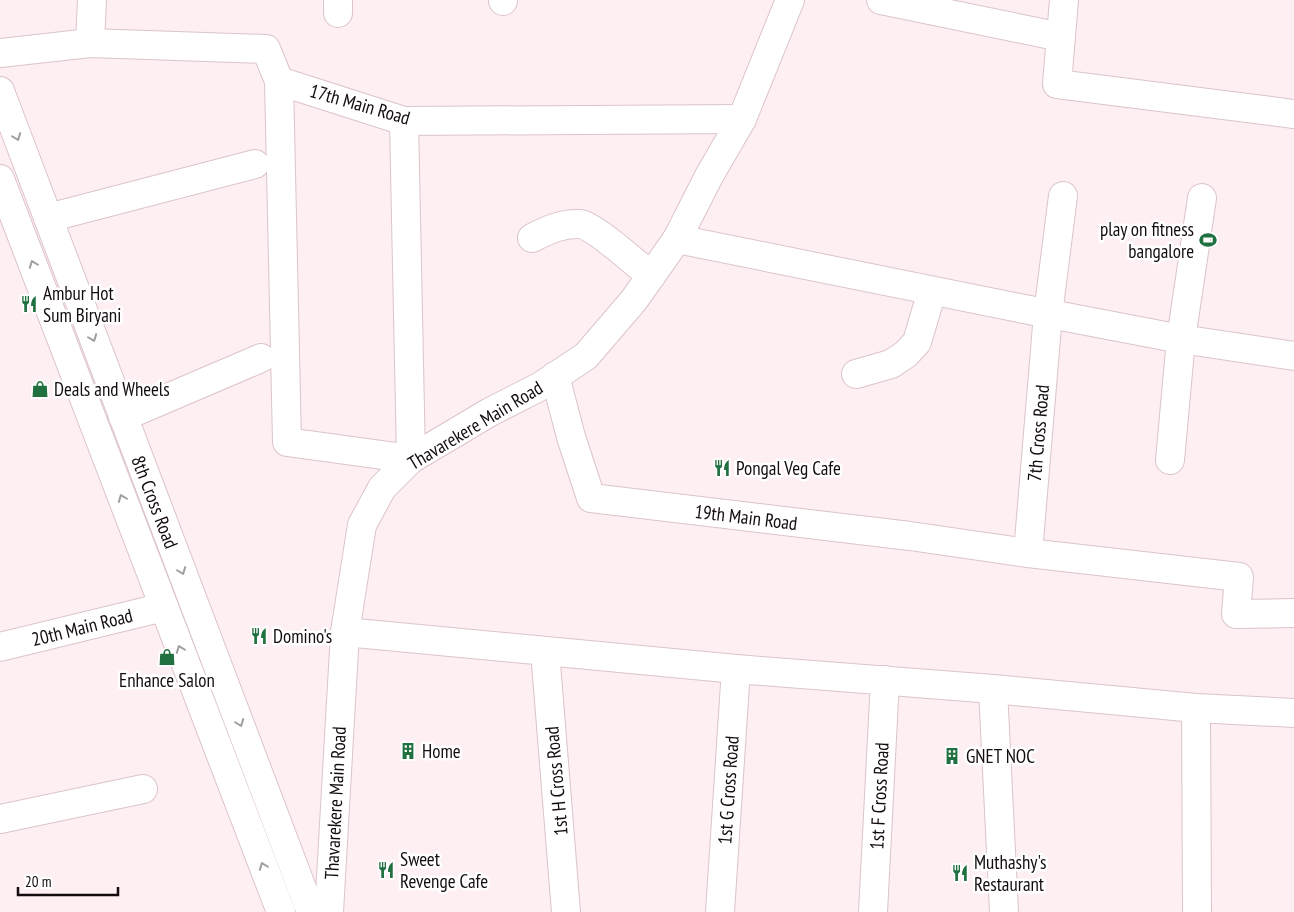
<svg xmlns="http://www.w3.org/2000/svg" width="1294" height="912" viewBox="0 0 1294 912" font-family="'PT Sans Narrow',sans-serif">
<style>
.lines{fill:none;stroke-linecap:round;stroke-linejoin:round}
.minor-casing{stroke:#dcc4c9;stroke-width:30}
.minor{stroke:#fff;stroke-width:28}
.oneway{stroke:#a19e9f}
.labels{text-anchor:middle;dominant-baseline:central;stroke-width:5;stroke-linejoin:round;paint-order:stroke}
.street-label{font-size:19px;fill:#140c0e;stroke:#fff}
.poi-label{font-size:19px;fill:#140c0e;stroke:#fff;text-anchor:start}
</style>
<rect width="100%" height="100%" fill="#feeff2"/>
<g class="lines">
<g class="minor-casing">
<g id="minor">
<path d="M881,0l180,37"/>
<path d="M1064,0l-7,84 237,30"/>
<path d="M503,1v-1"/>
<path d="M338,13v-13"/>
<path d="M90,43l2,-43"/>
<path d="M0,53l90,-10 176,6 13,32 125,40 338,-2"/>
<path d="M279,81l8,361 124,17 -7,-338"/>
<path d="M0,91l311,821"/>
<path d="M0,179l281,733"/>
<path d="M48,218l207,-54"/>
<path d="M532,238c16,-8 30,-15 48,-14 12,0 59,42 71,52"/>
<path d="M677,239l347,70 157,30 113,17"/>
<path d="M856,374l35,-10 15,-10 11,-12 15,-51"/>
<path d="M555,376l16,61 20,61 319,38 118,17 211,24 -3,37 58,-1"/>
<path d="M123,417l138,-59"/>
<path d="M1170,460l11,-121 21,-141"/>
<path d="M1028,553l20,-239 15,-118"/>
<path d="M345,632l391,37 257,20 203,19 98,5"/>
<path d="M0,647l164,-40"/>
<path d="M545,651l21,261"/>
<path d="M993,689l11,223"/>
<path d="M1196,708l1,204"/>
<path d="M0,819l143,-30"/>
<path d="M329,912l16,-280 17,-107 20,-37 29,-29 79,-47 51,-26 45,-30 48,-56 43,-61 32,-63 33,-57 48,-119"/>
<path d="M720,912l16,-243"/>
<path d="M873,912l12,-232"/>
</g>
</g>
<use href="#minor" class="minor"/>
</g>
<defs><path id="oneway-chevron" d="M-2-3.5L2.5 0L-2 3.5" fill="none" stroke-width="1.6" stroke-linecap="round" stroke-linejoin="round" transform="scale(1.25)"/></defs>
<g class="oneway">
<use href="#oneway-chevron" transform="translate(17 137) rotate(69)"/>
<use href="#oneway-chevron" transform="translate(33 264) rotate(-111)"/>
<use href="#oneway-chevron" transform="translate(93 338) rotate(69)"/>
<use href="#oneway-chevron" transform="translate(122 498) rotate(-111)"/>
<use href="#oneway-chevron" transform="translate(182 571) rotate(69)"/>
<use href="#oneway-chevron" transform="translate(180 649) rotate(-111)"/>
<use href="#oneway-chevron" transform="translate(240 723) rotate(69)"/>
<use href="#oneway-chevron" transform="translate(263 866) rotate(-111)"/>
</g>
<defs>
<g id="stadium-bare" transform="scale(1.35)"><path d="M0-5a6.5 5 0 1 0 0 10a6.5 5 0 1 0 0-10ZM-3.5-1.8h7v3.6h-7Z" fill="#207040" stroke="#fff" stroke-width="2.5" paint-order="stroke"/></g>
<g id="restaurant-bare" transform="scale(1.35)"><path d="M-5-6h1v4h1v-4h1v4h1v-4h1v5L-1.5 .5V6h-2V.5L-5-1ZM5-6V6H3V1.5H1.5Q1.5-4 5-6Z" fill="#207040" stroke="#fff" stroke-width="2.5" paint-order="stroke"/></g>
<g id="shop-bare" transform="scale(1.35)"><path d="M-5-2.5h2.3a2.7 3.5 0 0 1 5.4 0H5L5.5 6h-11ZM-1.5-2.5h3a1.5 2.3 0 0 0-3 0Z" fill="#207040" stroke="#fff" stroke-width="2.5" paint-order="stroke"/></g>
<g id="building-bare" transform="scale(1.35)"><path d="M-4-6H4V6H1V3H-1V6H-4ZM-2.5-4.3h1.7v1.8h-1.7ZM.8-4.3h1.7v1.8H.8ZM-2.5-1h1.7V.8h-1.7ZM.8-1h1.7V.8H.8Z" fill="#207040" stroke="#fff" stroke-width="2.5" paint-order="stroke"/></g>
</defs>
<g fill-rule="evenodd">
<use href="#stadium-bare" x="1208" y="240"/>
<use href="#restaurant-bare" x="29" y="304"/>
<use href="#shop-bare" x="40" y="389"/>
<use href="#restaurant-bare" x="722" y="468"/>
<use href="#restaurant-bare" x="259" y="636"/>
<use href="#shop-bare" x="167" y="657"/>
<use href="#building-bare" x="408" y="751"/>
<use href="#building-bare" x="952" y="756"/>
<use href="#restaurant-bare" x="386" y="870"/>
<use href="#restaurant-bare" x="960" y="873"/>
</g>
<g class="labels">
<g class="street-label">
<text transform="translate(360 104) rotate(16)">17th Main Road</text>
<text transform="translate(475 425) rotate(-31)">Thavarekere Main Road</text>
<text transform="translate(1038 433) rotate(-85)">7th Cross Road</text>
<text transform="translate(155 502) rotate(69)">8th Cross Road</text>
<text transform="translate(746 517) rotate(7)">19th Main Road</text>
<text transform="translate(82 627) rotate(-14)">20th Main Road</text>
<text transform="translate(556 781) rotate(-95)">1st H Cross Road</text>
<text transform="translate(728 790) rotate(-86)">1st G Cross Road</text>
<text transform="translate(879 796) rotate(-87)">1st F Cross Road</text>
<text transform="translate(335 803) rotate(-87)">Thavarekere Main Road</text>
</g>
<g class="poi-label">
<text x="1194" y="229" text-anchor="end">play on fitness<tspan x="1194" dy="22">bangalore</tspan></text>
<text x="43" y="293">Ambur Hot<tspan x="43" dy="22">Sum Biryani</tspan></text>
<text x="54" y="389">Deals and Wheels</text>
<text x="736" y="468">Pongal Veg Cafe</text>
<text x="273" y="636">Domino's</text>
<text x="167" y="680" text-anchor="middle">Enhance Salon</text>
<text x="422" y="751">Home</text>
<text x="966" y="756">GNET NOC</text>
<text x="400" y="859">Sweet<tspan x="400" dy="22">Revenge Cafe</tspan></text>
<text x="974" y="862">Muthashy's<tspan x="974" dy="22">Restaurant</tspan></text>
</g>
</g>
<path d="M18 887v8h100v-8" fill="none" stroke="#140c0e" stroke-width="2.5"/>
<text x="25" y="887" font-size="15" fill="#140c0e" stroke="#ffffff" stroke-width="4" paint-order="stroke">20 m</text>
</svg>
